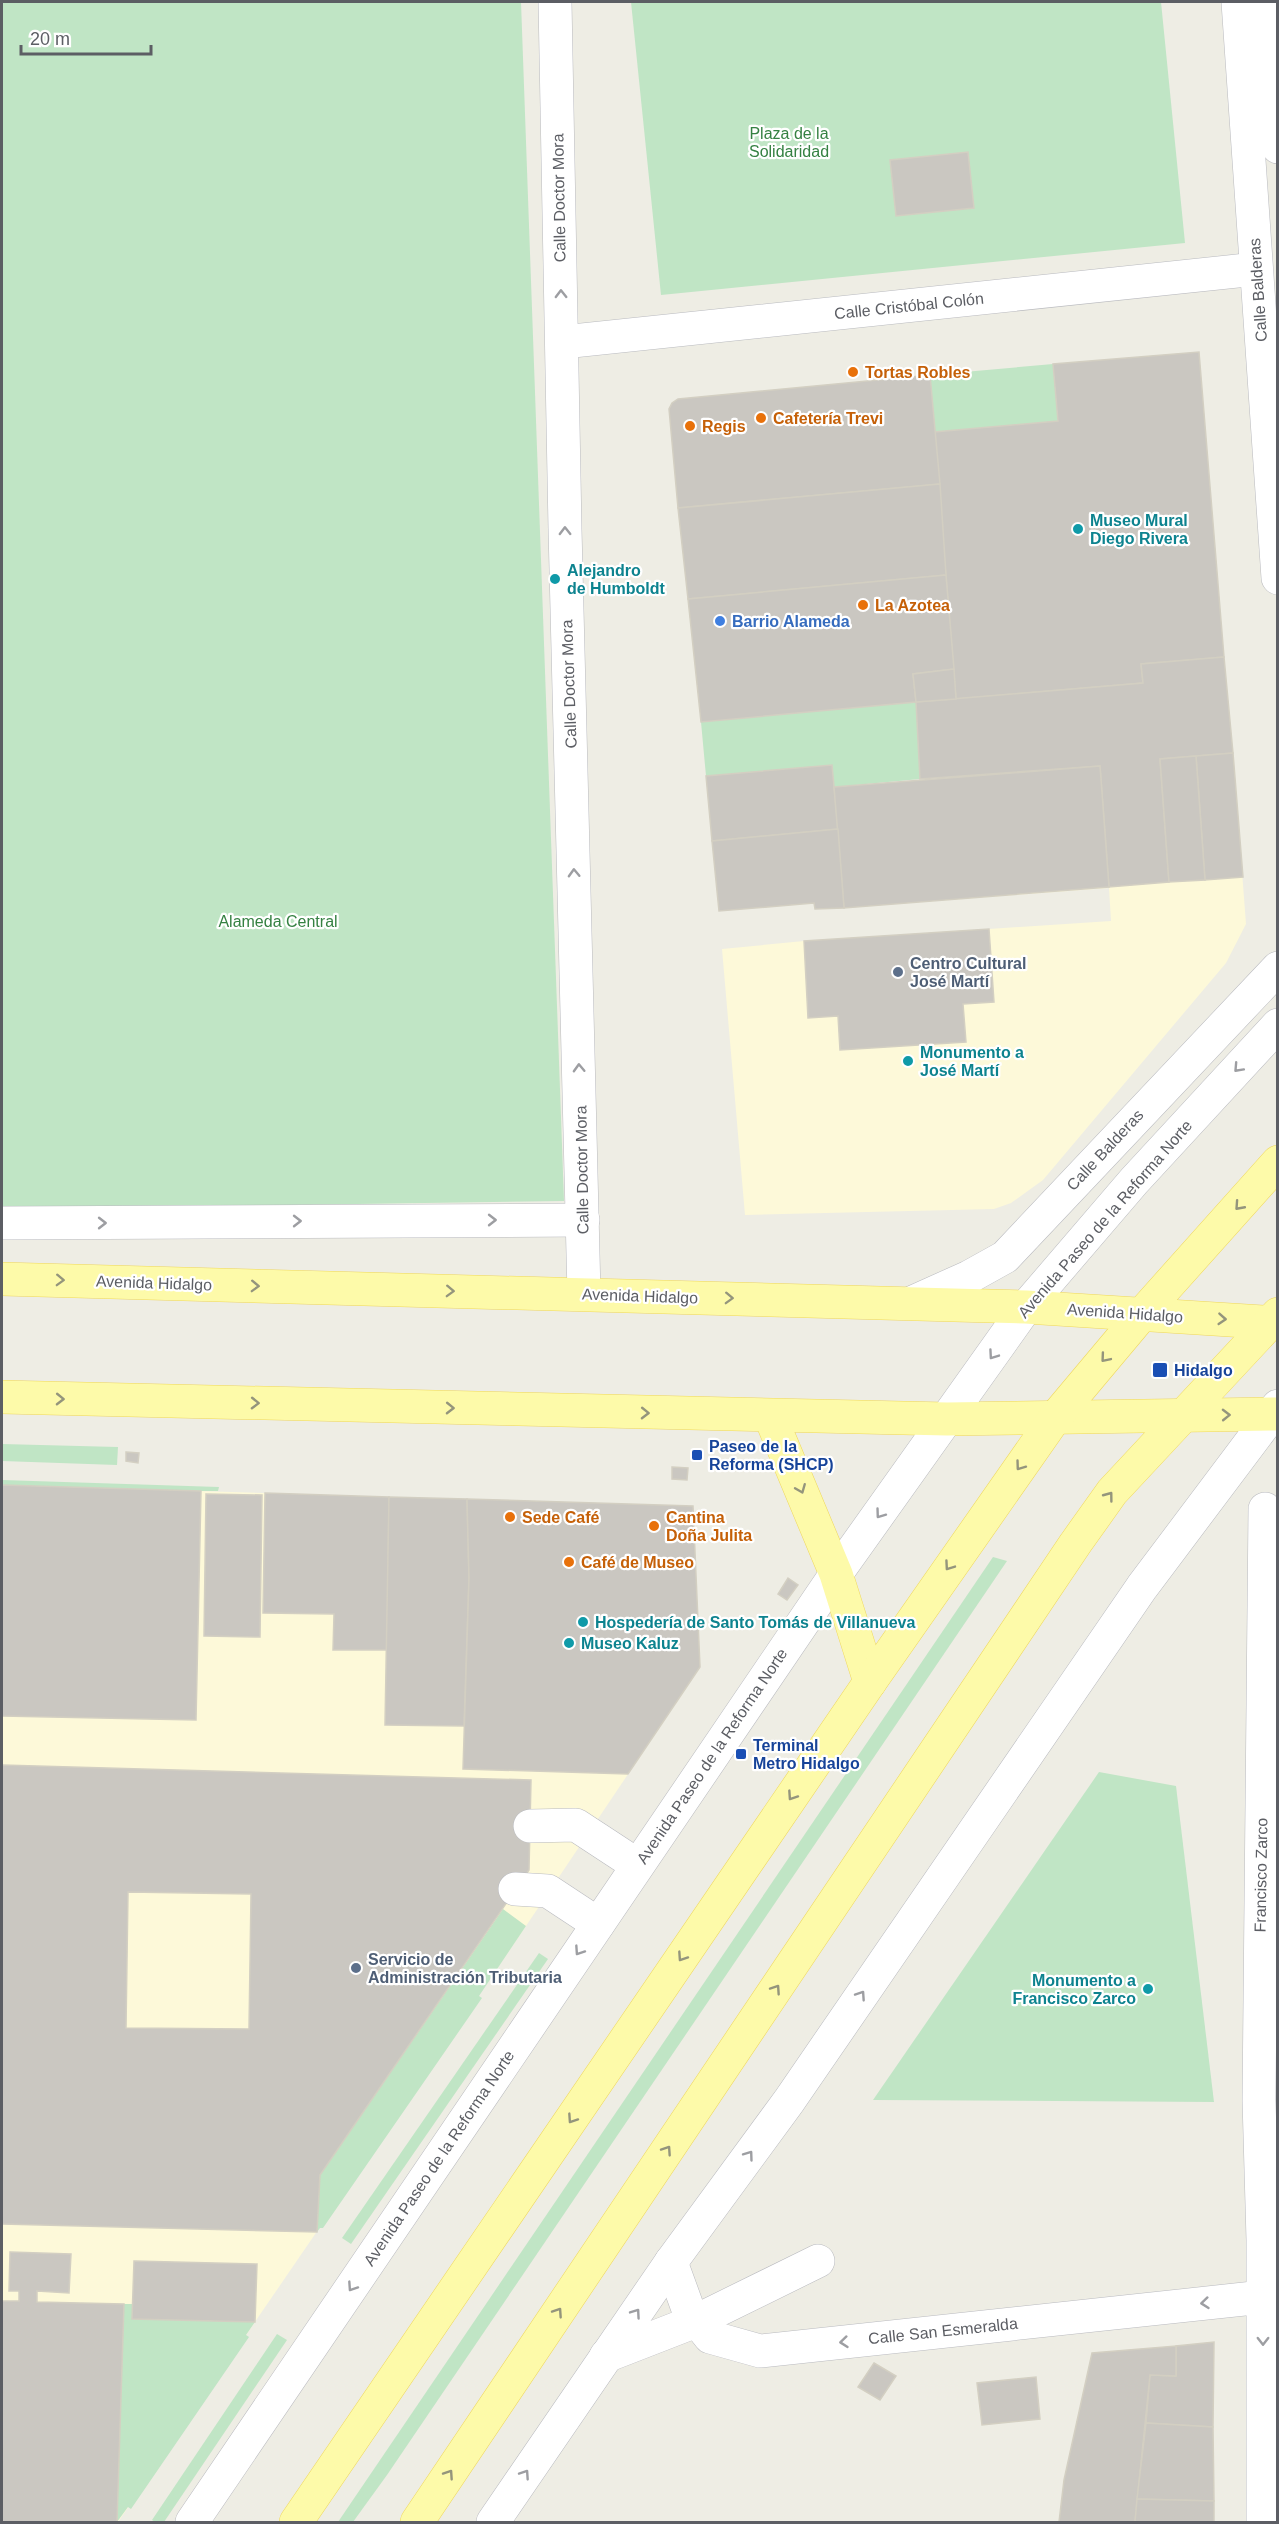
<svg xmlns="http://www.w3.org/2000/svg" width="1279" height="2524" viewBox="0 0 1279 2524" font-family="Helvetica,sans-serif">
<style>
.commercial{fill:#fdf9d9}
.green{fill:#c0e5c5}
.building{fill:#cac7c1;stroke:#d3cfc2;stroke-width:1.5;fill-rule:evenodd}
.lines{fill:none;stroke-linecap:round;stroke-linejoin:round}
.minor-casing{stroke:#b9babf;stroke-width:34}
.major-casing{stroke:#efd75c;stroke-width:34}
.minor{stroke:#fff;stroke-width:33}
.major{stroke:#fdfaa9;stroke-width:33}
.oneway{stroke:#9d9ea2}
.oneway2{stroke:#94957c}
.food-dot{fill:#e8710a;stroke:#fff;stroke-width:2}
.culture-dot{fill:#0f9aa8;stroke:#fff;stroke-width:2}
.shop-dot{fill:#3f7fe0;stroke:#fff;stroke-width:2}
.service-dot{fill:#5c6f8a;stroke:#fff;stroke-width:2}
.transit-dot{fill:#1a4fb4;stroke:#fff;stroke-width:2}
.labels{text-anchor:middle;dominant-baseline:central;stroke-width:4.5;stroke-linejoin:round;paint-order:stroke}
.park-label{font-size:16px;fill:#358142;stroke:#fff}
.street-label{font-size:16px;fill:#5c5e64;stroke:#fff}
.food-label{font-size:16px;font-weight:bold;fill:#c56008;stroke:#fff;text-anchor:start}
.culture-label{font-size:16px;font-weight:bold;fill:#0d838f;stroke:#fff;text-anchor:start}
.shop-label{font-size:16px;font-weight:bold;fill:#366cbe;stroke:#fff;text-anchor:start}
.service-label{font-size:16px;font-weight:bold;fill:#4e5e75;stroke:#fff;text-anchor:start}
.transit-label{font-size:16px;font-weight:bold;fill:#164399;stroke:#fff;text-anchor:start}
</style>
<rect width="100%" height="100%" fill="#eeede4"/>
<g class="commercial">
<path d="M1233,753l13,171 -20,39 -183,217 -32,23 -17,6 -249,6 -23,-266 82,-8 4,77 30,-2 2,34 125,-8 -2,-38 31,-2 -5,-73 122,-8 -2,-33 -265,20 -138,-132 126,-11 3,22 265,-21 9,121 60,-5 -9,-123z"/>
<path d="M2,1485l691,21 7,161 -174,259 -408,596h-116z"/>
</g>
<g class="green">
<path d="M2,2h519l43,1199 -562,8z"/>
<path d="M631,2h530l24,241 -524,52z"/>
<path d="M1053,364l5,57 -124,11 -4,-57z"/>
<path d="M916,702l4,77 -86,8 -2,-22 -126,11 -5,-54z"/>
<path d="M2,1444l116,3 -1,18 -115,-4z"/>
<path d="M2,1480l217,7 -1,4h-17l-199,-6z"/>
<path d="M993,1557l14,4 -620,914 -34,47h-15z"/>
<path d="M1099,1772l77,14 38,316 -341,-2z"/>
<path d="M503,1909l23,17 -47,70 3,2 -159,230h-3l-3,4 3,-57z"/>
<path d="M539,1953l9,6 -197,285 -9,-6z"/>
<path d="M124,2304h8l1,15 122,3 -9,13 3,2 -118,172 -3,-2 -11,15z"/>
<path d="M277,2334l10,6 -123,182h-9l-3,-2z"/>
</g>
<g class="building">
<path d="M968,152l6,56 -78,8 -6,-56z"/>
<path d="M1199,352l25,305 -83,7 2,19 -187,16 -22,-267 124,-11 -5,-57z"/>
<path d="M930,375l10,109 -262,24 -9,-99 3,-6 6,-4z"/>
<path d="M940,484l6,91 -258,24 -10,-91z"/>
<path d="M946,575l8,94 -41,5 3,28 -215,20 -13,-123z"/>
<path d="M1224,657l9,96 -73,6 9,123 -60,5 -9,-121 -180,13 -4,-77 227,-19 -2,-19z"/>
<path d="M954,669l2,30 -40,3 -3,-28z"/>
<path d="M1233,753l10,124 -38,3 -9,-124z"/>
<path d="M1196,756l9,124 -36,2 -9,-123z"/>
<path d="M832,765l6,64 -126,12 -6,-65z"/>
<path d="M1100,766l9,121 -265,21 -10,-121z"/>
<path d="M838,829l6,79 -29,1 -1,-6 -95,8 -7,-70z"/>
<path d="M989,929l5,73 -31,2 3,38 -126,8 -2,-34 -30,2 -4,-77z"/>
<path d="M126,1452l13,1 -1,10 -12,-2z"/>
<path d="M672,1467l16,1 -1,12 -15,-1z"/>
<path d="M2,1485l199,6 -5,229 -194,-4z"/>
<path d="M265,1493l124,4 -2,153h-54l1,-36 -71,-1z"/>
<path d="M206,1494l56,1 -2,142 -56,-1z"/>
<path d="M389,1497l78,2 2,79 -5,148 -79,-1z"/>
<path d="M467,1499l226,7 7,161 -72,107 -165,-5 6,-191z"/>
<path d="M788,1578l10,7 -11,15 -9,-6z"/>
<path d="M2,1765l529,15 -2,90 -209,305 -3,57 -315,-8zM128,1892l123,2 -2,135 -123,-1z"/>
<path d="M10,2252l61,2 -2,39 -32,-2v11l87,2 -7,218h-115v-221h17v-10h-10z"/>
<path d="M134,2261l123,3 -2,58 -123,-3z"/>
<path d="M1214,2342l-1,85 -67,-4 4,-48 26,1v-30z"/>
<path d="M1176,2346v30l-26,-1 -15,147h-76l5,-42 28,-127z"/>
<path d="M874,2363l22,13 -16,24 -22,-13z"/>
<path d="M1036,2377l4,42 -58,6 -5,-42z"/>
<path d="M1146,2423l67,4 1,74 -77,-2z"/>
<path d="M1137,2499l77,2v21h-79z"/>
</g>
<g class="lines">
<g class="minor-casing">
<g id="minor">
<path d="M555,2l10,527 19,765"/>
<path d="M1238,2l40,576"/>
<path d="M1267,2l11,145"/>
<path d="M563,342l693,-73"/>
<path d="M2,1223l581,-3"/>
<path d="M911,1303l58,-26 36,-20 273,-289"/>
<path d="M530,1826l46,-1 61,40"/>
<path d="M515,1889l33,2 50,33"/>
<path d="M671,2262l17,47 22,28 50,14 503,-54"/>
<path d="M606,2356l90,-35 122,-60"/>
<path d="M192,2522l644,-948 190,-267 108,-126 144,-156"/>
<path d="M493,2522l178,-260 118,-161 353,-514 136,-181"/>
<path d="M1263,2522v-282l-4,-140 6,-591"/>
</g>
</g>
<g class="major-casing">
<g id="major">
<path d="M2,1279l1024,28 252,16"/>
<path d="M2,1397l945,22 331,-5"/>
<path d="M770,1416l66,158 34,108"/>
<path d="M296,2522l574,-840 184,-263 89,-106 135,-151"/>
<path d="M417,2522l658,-978 37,-52 166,-178"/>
</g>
</g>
<use href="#minor" class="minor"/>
<use href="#major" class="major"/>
</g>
<defs><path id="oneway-chevron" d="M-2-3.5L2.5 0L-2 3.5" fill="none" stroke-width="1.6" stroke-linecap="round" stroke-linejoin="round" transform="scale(1.5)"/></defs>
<g class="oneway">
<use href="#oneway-chevron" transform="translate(561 294) rotate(-91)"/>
<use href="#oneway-chevron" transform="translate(565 531) rotate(-91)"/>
<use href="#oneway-chevron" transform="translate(574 873) rotate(-92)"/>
<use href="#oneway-chevron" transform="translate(579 1068) rotate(-92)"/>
<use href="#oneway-chevron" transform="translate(1238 1068) rotate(133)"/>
<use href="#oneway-chevron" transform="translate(492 1220)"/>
<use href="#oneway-chevron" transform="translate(297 1221)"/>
<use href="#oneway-chevron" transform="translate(102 1223)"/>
<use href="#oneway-chevron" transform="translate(993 1355) rotate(125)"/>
<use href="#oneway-chevron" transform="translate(880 1514) rotate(126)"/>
<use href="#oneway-chevron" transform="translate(579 1951) rotate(124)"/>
<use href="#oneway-chevron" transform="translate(861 1995) rotate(-56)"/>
<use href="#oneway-chevron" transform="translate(749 2155) rotate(-54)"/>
<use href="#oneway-chevron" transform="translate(352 2287) rotate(124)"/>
<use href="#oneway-chevron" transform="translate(1205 2303) rotate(174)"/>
<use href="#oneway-chevron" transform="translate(636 2313) rotate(-55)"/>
<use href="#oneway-chevron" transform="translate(1263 2341) rotate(90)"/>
<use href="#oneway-chevron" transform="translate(844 2342) rotate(174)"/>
<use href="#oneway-chevron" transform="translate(525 2474) rotate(-56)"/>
</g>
<g class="oneway2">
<use href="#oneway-chevron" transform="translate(1239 1206) rotate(132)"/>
<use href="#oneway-chevron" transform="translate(60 1280) rotate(2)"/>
<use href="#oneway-chevron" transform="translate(255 1286) rotate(2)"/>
<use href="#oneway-chevron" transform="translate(450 1291) rotate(2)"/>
<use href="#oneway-chevron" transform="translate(729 1298) rotate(2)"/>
<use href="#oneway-chevron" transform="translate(1222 1319) rotate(4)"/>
<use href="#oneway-chevron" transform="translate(1105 1358) rotate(130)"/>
<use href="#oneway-chevron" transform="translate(60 1399) rotate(1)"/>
<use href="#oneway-chevron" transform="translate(255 1403) rotate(1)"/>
<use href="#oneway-chevron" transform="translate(450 1408) rotate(1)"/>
<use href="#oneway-chevron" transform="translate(645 1413) rotate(1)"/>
<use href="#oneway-chevron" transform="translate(1226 1415) rotate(-1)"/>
<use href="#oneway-chevron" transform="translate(1020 1466) rotate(126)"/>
<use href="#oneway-chevron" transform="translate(801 1489) rotate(68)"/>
<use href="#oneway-chevron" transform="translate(1109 1496) rotate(-53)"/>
<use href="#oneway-chevron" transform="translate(949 1566) rotate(125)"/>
<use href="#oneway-chevron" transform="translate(792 1796) rotate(124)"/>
<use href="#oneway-chevron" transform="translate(682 1957) rotate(124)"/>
<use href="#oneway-chevron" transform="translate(776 1989) rotate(-56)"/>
<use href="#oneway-chevron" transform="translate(572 2119) rotate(124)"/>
<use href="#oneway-chevron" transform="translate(667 2150) rotate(-56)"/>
<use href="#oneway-chevron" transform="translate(558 2312) rotate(-56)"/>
<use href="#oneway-chevron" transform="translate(449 2474) rotate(-56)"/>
</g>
<g class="food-dot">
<circle cx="853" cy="372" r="6"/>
<circle cx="761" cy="418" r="6"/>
<circle cx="690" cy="426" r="6"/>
<circle cx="863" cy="605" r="6"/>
<circle cx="510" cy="1517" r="6"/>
<circle cx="654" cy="1526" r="6"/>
<circle cx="569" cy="1562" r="6"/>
</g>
<g class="culture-dot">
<circle cx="1078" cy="529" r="6"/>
<circle cx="555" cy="579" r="6"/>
<circle cx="908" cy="1061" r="6"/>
<circle cx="583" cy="1622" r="6"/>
<circle cx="569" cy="1643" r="6"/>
<circle cx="1148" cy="1989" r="6"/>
</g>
<circle class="shop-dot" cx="720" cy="621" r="6"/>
<g class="service-dot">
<circle cx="898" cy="972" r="6"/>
<circle cx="356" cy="1968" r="6"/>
</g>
<g class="transit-dot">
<rect x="1152" y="1362" width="16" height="16" rx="3"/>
<rect x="691" y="1449" width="12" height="12" rx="3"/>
<rect x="735" y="1748" width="12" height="12" rx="3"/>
</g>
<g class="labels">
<g class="park-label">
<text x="789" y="133">Plaza de la<tspan x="789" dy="18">Solidaridad</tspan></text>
<text x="278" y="921">Alameda Central</text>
</g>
<g class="street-label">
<text transform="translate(559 198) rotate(-91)">Calle Doctor Mora</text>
<text transform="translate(1258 290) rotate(-94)">Calle Balderas</text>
<text transform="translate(909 306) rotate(-6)">Calle Cristóbal Colón</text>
<text transform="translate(569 684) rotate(-92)">Calle Doctor Mora</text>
<text transform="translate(1105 1150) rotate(-47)">Calle Balderas</text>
<text transform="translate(582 1170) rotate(-91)">Calle Doctor Mora</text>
<text transform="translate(1105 1219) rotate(-49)">Avenida Paseo de la Reforma Norte</text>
<text transform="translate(154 1283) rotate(2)">Avenida Hidalgo</text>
<text transform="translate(640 1296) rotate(2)">Avenida Hidalgo</text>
<text transform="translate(1125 1313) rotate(4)">Avenida Hidalgo</text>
<text transform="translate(712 1756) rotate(-56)">Avenida Paseo de la Reforma Norte</text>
<text transform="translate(1261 1875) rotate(-89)">Francisco Zarco</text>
<text transform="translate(439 2158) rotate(-56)">Avenida Paseo de la Reforma Norte</text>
<text transform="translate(943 2331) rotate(-6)">Calle San Esmeralda</text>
</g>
<g class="food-label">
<text x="865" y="372">Tortas Robles</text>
<text x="773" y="418">Cafetería Trevi</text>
<text x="702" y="426">Regis</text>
<text x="875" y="605">La Azotea</text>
<text x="522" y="1517">Sede Café</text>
<text x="666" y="1517">Cantina<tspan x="666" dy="18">Doña Julita</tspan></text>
<text x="581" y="1562">Café de Museo</text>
</g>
<g class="culture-label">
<text x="1090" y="520">Museo Mural<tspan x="1090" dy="18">Diego Rivera</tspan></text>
<text x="567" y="570">Alejandro<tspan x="567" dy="18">de Humboldt</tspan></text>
<text x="920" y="1052">Monumento a<tspan x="920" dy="18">José Martí</tspan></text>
<text x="595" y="1622">Hospedería de Santo Tomás de Villanueva</text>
<text x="581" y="1643">Museo Kaluz</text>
<text x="1136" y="1980" text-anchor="end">Monumento a<tspan x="1136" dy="18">Francisco Zarco</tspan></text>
</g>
<g class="shop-label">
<text x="732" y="621">Barrio Alameda</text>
</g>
<g class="service-label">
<text x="910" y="963">Centro Cultural<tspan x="910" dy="18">José Martí</tspan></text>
<text x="368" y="1959">Servicio de<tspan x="368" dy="18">Administración Tributaria</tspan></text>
</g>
<g class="transit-label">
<text x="1174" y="1370">Hidalgo</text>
<text x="709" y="1446">Paseo de la<tspan x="709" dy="18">Reforma (SHCP)</tspan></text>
<text x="753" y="1745">Terminal<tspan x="753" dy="18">Metro Hidalgo</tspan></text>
</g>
</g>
<rect width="1279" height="2524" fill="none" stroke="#5c5e64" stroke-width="6"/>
<path d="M21 45v9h130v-9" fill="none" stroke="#5c5e64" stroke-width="3"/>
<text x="30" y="45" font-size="18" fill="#5c5e64" stroke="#ffffff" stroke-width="4.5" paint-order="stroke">20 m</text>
</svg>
